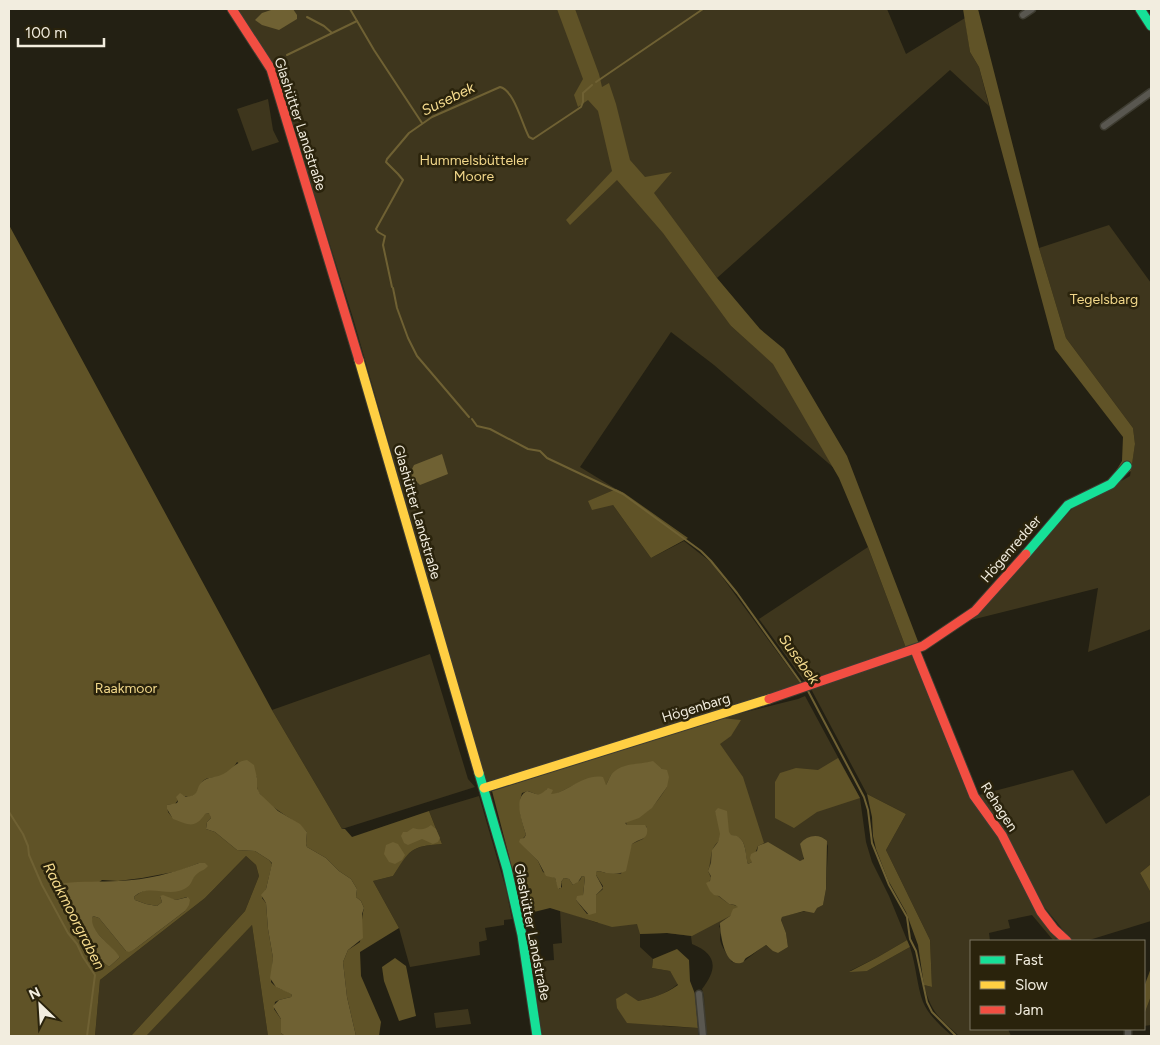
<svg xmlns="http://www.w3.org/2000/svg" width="1160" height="1045" viewBox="0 0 1160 1045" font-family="Figtree,sans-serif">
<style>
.green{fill:#3e361d;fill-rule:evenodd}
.forest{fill:#605327;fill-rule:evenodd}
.water{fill:#6f6133}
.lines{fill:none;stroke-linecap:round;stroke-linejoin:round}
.stream{stroke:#6f6133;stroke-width:2}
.street-casing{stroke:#3e3c31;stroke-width:9}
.fast-casing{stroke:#3e3c31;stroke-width:11}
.slow-casing{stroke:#3e3c31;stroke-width:11}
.jam-casing{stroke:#3e3c31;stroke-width:11}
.street{stroke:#595750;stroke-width:6}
.fast{stroke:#16e098;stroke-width:9}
.slow{stroke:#ffcf43;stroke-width:9}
.jam{stroke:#f24e42;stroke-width:9}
.labels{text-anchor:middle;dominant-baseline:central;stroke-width:5;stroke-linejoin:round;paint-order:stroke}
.street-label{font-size:14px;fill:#f2eddf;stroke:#2a230c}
.park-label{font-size:14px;fill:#f1d78a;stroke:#2a230c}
.water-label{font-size:15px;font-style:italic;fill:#f5db8e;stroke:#2a230c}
</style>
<rect width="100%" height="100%" fill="#232013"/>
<g class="green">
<path d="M235,9h652l19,45 59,-36 5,34 9,15 10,39 -39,-36 -233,208 -29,-39 43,87 43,38 60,104 -120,-103 -43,-33 -91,135 36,22 -27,12 24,4 38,53 33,-17 28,22 88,120 -51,20 -263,79 -133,-464 -66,-210z"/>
<path d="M268,99l5,31 6,12 -27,9 -15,-42z"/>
<path d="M1109,225l42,58v346l-63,23 10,-64 -131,33 6,-5 99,-107 58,-33 5,-32 -2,-16 -67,-90 -27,-90z"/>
<path d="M868,547l38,101 -101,34 -46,-63z"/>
<path d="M914,653l57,143 29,40 59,101 -6,3 -21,-25 -24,5 2,8 -21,5 1,8h-19v88h37l3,7h-52c-20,-18 -28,-24 -35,-51l8,2 -2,-47 -44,-90 20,-36 -39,-20 -57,-107z"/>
<path d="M430,654l38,125 7,8 -133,42 -70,-119z"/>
<path d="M805,696l55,102 6,44 6,20 17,34 18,44 -29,17 -28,14h17l43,-24c6,18 7,39 13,55 6,14 18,24 29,34h-247l-1,-40 -2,-7c16,-20 15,-35 -10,-45l-1,-8 -24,-3 -27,1v13l13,12 -1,9 18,3 8,13c-12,10 -25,14 -40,17l25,25 35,2v8h-156l-9,-67 -3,-7 24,-2 -1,-16 9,-1 -2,-33 38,13 5,-37 -5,-7 31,-25 2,-7 -84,-58 -4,5 -12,-15 190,-61 77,-19zM739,836l6,10h13l25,6 17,9 3,-1 1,-4 -4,-12 24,-6 4,8 -2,43 -3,16c-13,7 -27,7 -41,12l-1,3 5,13 2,14 -10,6 -13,-8 -22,17 -5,1 -6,-1c-4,-7 -11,-15 -12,-23 0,-6 2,-7 -1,-13l11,-10z"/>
<path d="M1073,770l33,54 44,-29 1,2v67l-11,9 11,20v28l-65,20h-14l-27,-33 -42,-78 -24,-35z"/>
<path d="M479,796l27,93 6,30 -8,1v5l-19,3 2,12 -8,2 1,13 -70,12 -11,-39 -26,-47 20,-5c16,-26 18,-30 49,-32l-13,-33z"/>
<path d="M246,856l10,9 3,11 -14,35 -114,125h-36l5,-56 105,-82z"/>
<path d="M252,925l16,111h-124z"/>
<path d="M1151,996v29l-7,1v-11z"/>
<path d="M468,1009l3,15 -35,4 -2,-15z"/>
</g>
<g class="forest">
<path d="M557,9h18l24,65 3,13 7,-4 7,21 14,56 15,17 27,-5 -18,21 63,85 43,51 24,20 63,107 72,188 -13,4 -38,-101 -29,-69 -66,-114 -42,-38 -68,-93 -46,-53 -47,45 -4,-5 46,-49 -14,-60 -10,-11 -10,7 -4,-12 9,-16z"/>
<path d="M963,9h15l61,239 27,90 67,90 2,16 -4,27 -15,8 -2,-5 8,-13 1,-24 -68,-88 -76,-282 -9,-15z"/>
<path d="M9,225l263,485 70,119h3l7,8 77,-26 13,33c-32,2 -32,6 -49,32l-20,5 26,47 -39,24 1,24 20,46 -2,14h-23l-9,-39 -4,-35 5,-12 12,-8c2,-11 1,-24 4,-34l-3,-7 -5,-4 1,-8 -6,-10 -12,-8 -13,-13 -19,-11 -1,-3 1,-12c-14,-15 -36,-22 -48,-39 -3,-4 -2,-10 -2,-16l-20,-15c-3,6 -12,14 -19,15 -6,1 -11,0 -15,4 -4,5 -4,11 -9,14 -4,3 -8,2 -12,0l-7,9 -8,1 1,7 4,5 38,-4 1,5 -4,4 -1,7 9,3 22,18 18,1 14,9 3,4 -6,25 -4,9 4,5 2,26 5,29 -2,24c6,8 15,7 21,13l-1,2 -12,3 -4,2 -1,7 7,10v14l4,3h-17l-16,-111 -106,111h-15l114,-125 14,-35 -3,-11 -10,-9 -41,42 -105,82 -5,56h-86zM199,863c-13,49 -42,12 -65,34l1,3 11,4 11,2 5,-4 -2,-6 16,4 11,-3 -2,14 -50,38 -9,2 -27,-33 -6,-2c-1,3 -2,4 -2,8 1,5 24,28 29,33l-11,10 -11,-9 -29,-54 33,-24 16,1 24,-3 37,-7z"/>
<path d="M616,489l8,4 64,45 -37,20 -38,-53 -21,5 -4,-9z"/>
<path d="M721,718l20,2 -10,16 -11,8 23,33 21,66 -6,3 -6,16 -4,2c-4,-12 0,-28 -18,-29l-15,-25 6,23 -3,9c-9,7 -6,19 -10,29l3,7 -2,4 1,8 19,14 9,2v3h-3l-5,7 -38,20 -25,-3 -27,1 -3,-10 -25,3 -62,-19 -28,7 -13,-59 -17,-65zM651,762l11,7 5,18c-13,20 -19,27 -41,35l1,3 19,1 1,2 -4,11 -11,5 -11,30 -15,-1 -7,-2 -3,1v3l7,11v3l-7,6v16l-9,3 -11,-14 7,-5 2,-18 -3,-1 -2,4 -7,5 -4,-6 -5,-1 -3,4 1,5 -3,2 -4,-11 -12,-6 -5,-11 -18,-19 6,-7c-4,-14 -9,-27 -4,-42l6,-2 10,4 5,-1 4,-5 4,1v4l3,1 24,-12 26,1 2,1 5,-10 11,-7z"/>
<path d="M838,758l22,40 -43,14 -23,16 -19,-10v-36l5,-9 16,-5 22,2z"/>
<path d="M867,794l39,20 -20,36 44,90 2,47 -8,-2 -6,-40 -12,-33 -18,-32 -12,-31 -3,-13 -1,-19z"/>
<path d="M1151,864v29l-11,-20z"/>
<path d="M907,940l3,7 -43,24 -18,1 29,-15z"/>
<path d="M677,949l12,11 1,21 5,13 3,34 -71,-5 -10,-15 -1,-9 10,-6 12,8c15,-3 27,-7 40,-16l-8,-14 -18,-3 1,-9z"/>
<path d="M395,958l11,8 10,50 -17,5 -15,-40 -2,-14z"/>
<path d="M1151,968v28l-7,19v-28z"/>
</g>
<g class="water">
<path d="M274,9h19l4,6v4l-18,11 -17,-5 -7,-5 7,-7z"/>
<path d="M442,454l6,20 -28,11 -6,-6 -11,2 -1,-2 8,-6 4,-8z"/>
<path d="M247,760l7,5 3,13v10l3,6 18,17 22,13 7,8 -1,12 1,3 19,11 13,13 12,8 6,10 -1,8 5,4 3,7 -2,6 1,24 -15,12 -5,12 4,35 9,39h-71l-4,-3v-14l-8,-13 6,-6 12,-3 1,-2 -3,-2 -13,-6 -6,-9 3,-20 -5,-29 -2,-26 -5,-8 5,-6 6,-26 -3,-3 -14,-9 -18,-1 -22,-18 -9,-3 1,-7 4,-4 -2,-5 -4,1c-10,15 -16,11 -32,5l-6,-10v-4l10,-2 1,-2 -2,-4 4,-4 6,4c15,-2 9,-9 16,-15 7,-6 12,-4 19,-7 10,-4 15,-14 26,-15z"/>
<path d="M653,761l9,8 5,1 2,7 -2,10 -15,21 -13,10 -14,5 2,2h18l2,3c2,12 -7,10 -15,16l-6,27c-8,4 -19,3 -27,0l-3,1v3l7,13 -7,7v18l-7,2 -13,-15 1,-4 6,-1 2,-18 -3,-1 -4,6 -5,3 -4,-6 -5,-1 -3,4v6l-3,1 -3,-11 -9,-2 -8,-15 -19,-19 1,-3 4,-1 2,-3c-3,-11 -14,-37 1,-44 12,3 10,7 21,-3l5,2 -2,4c14,0 33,-21 52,-17l3,8c2,-3 3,-7 5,-10 10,-13 28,-10 42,-14z"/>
<path d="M718,808l9,3 2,21 2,3c16,0 14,19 17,29l4,-2 -2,-4 1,-4 6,-3 1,-5 10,-4 32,19 4,-2 -4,-15c7,-9 19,-11 27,-3l-1,48 -3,16 -6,3 -3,5 -10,-2 -22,6 -1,3 5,13 2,14 -10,6 -5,-2 -7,-6c-7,4 -13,9 -20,13 -3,3 -1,4 -5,5 -17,4 -21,-31 -21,-40l10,-7 3,-7 5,-2 -3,-2 -6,-1 -10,-8 -5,-1 -4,-4 -4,-8 4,-2 1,-5 -3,-5 3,-8 1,-13 6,-8 2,-8 -5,-23z"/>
<path d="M431,825l5,4 4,9 -2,4 -5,2 -11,-5 -14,6 -4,-2 -3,-7 2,-4h4l6,-4c7,2 12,2 18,-3z"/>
<path d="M393,842l5,2 7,11 -3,5 -7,4 -6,-2 -5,-8 2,-9z"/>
<path d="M199,863h6l3,3c-3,4 -6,4 -10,7 -8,6 -4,14 -19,18 -16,4 -32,-7 -45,6l1,3 11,4 11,2 5,-4 -2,-6 3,-1 13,5 12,-3 2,3 -1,5 -4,6 -50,38 -6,3 -3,-1 -27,-33 -6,-2c-6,14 20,30 27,41l-11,10 -11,-9 -36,-71 2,-4c18,-2 36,-1 55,-2 27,-1 55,-8 80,-18z"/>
</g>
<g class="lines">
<g class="stream">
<path d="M350,9l24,41 48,73"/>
<path d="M307,17l17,9 8,7"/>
<path d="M287,55l70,-34"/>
<path d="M596,82l107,-73"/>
<path d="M392,287l-9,-42 2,-9 -7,-4 -2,-3 27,-49 -5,-6 -12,-12 1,-3 22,-26 23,-16 68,-30c14,3 22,37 29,50l4,2 48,-32 2,-5v-9l9,-8"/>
<path d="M393,288l4,20 11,30 9,18 52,61"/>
<path d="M472,419l5,7 13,3 38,20 12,2 7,7 76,36 78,57 10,10 26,32 65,91"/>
<path d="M807,689l57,108 4,13 4,33 17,42 18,32 3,22 6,12 11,51 5,10 24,24"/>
<path d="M9,812l14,22 5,12 1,9 13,30 26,48 9,11 6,13 12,18 -8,61"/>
</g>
<g class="street-casing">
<g id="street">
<path d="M1023,15l9,-6"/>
<path d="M1104,126l47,-34"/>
<path d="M699,994l4,42"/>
<path d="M1128,1029v7"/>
</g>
</g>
<g class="fast-casing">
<g id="fast">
<path d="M1140,9l11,17"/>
<path d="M1026,554l42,-49 43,-21 16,-18"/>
<path d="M479,773l28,96 15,66 15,101"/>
</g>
</g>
<g class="slow-casing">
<g id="slow">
<path d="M359,360l120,413"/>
<path d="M484,788l285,-89"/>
</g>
</g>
<g class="jam-casing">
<g id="jam">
<path d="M232,9l39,60 88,291"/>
<path d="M915,650l59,146 28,39 39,77 13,17 13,12"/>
<path d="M769,699l154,-53 52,-35 51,-57"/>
</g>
</g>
<use href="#street" class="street"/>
<use href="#fast" class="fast"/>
<use href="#slow" class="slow"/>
<use href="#jam" class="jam"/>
</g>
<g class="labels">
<g class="street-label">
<text transform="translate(300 124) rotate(72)">Glashütter Landstraße</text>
<text transform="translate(417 512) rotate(74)">Glashütter Landstraße</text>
<text transform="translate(1011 549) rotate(-49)">Högenredder</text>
<text transform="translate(696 708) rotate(-17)">Högenbarg</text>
<text transform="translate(999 807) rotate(57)">Rehagen</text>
<text transform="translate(532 932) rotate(79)">Glashütter Landstraße</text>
</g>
<g class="park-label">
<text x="474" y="160">Hummelsbütteler<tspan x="474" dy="16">Moore</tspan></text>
<text x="1104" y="299">Tegelsbarg</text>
<text x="126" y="688">Raakmoor</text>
</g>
<g class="water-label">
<text transform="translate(448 99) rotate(-26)">Susebek</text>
<text transform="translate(799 659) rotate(54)">Susebek</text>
<text transform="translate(74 916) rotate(63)">Raakmoorgraben</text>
</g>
</g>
<rect width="1160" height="1045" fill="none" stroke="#f2eddf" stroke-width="20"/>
<rect x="970" y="940" width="175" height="90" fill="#2a230c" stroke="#7a7460"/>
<rect x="980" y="956" width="25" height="8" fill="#16e098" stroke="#7a7460"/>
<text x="1015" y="965" font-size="15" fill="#f2eddf">Fast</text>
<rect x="980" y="981" width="25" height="8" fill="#ffcf43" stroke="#7a7460"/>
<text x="1015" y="990" font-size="15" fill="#f2eddf">Slow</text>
<rect x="980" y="1006" width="25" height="8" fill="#f24e42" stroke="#7a7460"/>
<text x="1015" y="1015" font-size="15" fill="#f2eddf">Jam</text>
<g transform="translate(40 1005) rotate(335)" stroke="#2a230c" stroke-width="4" paint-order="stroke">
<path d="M0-4L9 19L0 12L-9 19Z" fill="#f2eddf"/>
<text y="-8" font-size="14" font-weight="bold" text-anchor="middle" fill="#f2eddf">N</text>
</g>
<path d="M18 38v8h86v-8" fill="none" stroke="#f2eddf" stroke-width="2.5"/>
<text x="25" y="38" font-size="15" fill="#f2eddf" stroke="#2a230c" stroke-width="4" paint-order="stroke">100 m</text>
</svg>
